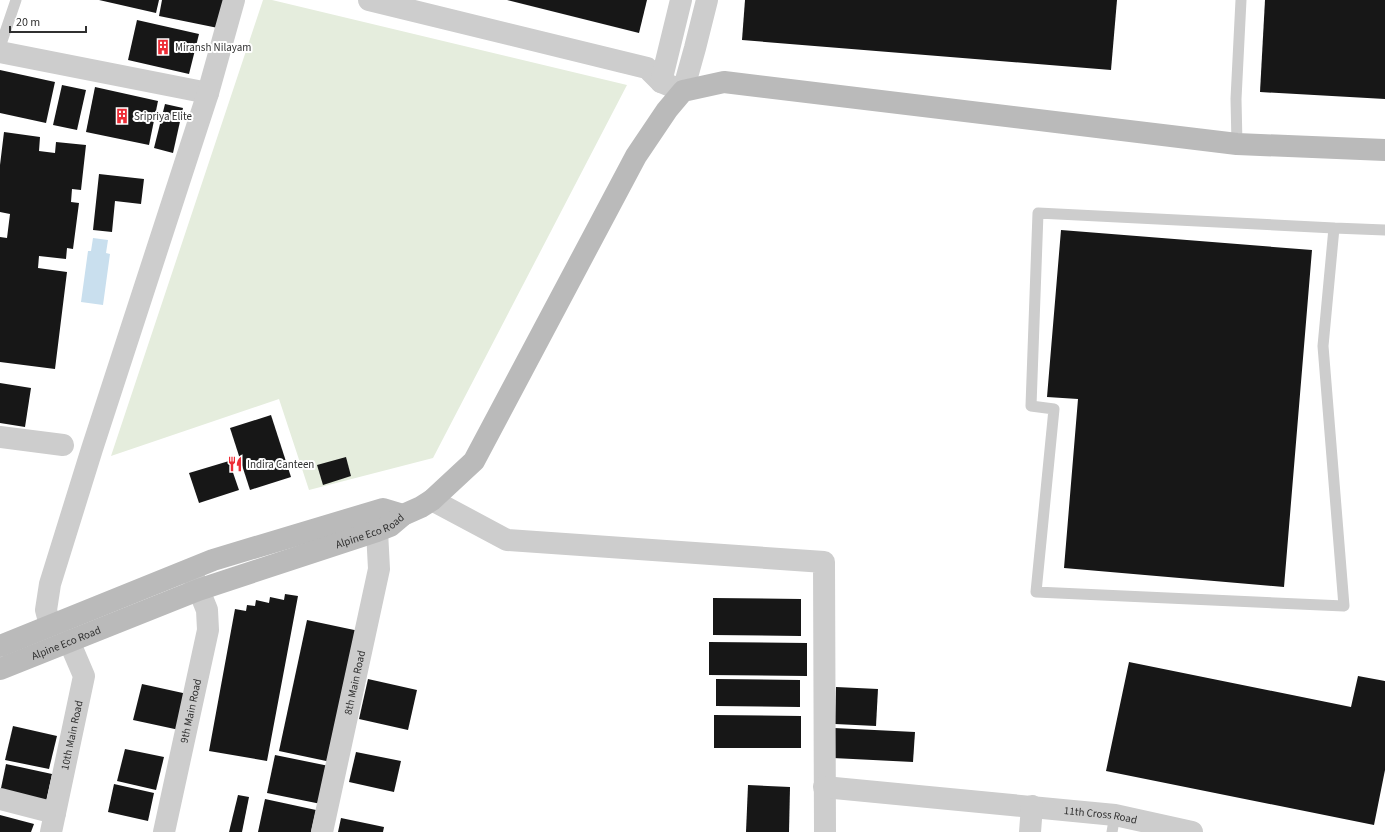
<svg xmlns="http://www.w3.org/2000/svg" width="1385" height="832" viewBox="0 0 1385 832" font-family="'Source Sans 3',sans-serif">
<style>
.green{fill:#e5eddd}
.water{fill:#c9dfee}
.building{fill:#171717}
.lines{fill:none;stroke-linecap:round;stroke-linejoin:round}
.lane{stroke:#cdcdcd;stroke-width:11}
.street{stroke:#cdcdcd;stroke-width:22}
.secondary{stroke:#bababa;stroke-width:22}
.labels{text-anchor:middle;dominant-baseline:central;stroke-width:4;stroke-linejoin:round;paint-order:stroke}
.poi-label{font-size:11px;fill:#303030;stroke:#fff;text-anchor:start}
.street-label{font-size:11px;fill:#303030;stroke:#fff}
</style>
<rect width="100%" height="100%" fill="#fff"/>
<path class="green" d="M263,0h9l355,85 -194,373 -124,32 -30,-91 -168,57z"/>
<path class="water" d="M93,238l15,2 -2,13 4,1 -7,51 -22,-3 7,-51h3z"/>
<g class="building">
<path d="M99,0h60l-3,13z"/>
<path d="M162,0h62l-6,28 -59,-12z"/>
<path d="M507,0h140l-8,33z"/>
<path d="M745,0h372l-6,70 -369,-30z"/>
<path d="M1265,0h120v99l-125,-7z"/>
<path d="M137,20l62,14 -10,40 -61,-14z"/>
<path d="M0,70l55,12 -9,41 -46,-10z"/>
<path d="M62,85l24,5 -9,40 -24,-5z"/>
<path d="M95,87l63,14 -9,44 -63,-13z"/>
<path d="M165,104l18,4 -10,45 -19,-5z"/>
<path d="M4,132l36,5 -1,14 16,2 1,-11 30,3 -5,45 -9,-1 -1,13 8,1 -6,46 -6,-1 -1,11 -27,-3 -1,12 29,4 -12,97 -55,-7v-125l7,1 3,-24 -10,-2v-47z"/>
<path d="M99,174l45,5 -3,25 -26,-3 -3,31 -19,-2z"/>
<path d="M1061,230l251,20 -28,337 -220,-19 14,-169 -31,-2z"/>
<path d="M0,383l31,5 -6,39 -25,-4z"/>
<path d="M271,415l20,62 -41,13 -20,-62z"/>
<path d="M346,457l5,19 -28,9 -6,-20z"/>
<path d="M229,461l10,29 -40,13 -10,-30z"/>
<path d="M285,594l13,2 -31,165 -58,-10 26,-142 11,2 1,-6 8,1 1,-6 13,3 1,-6 14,3z"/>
<path d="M713,598l88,1v37l-88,-1z"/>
<path d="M307,620l52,11 -28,131 -52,-11z"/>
<path d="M709,642l98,1v33l-98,-1z"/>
<path d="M1129,662l222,45 7,-31 27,5v89l-11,55 -268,-54z"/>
<path d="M368,679l49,11 -9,40 -49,-11z"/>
<path d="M716,679l84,1v27l-84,-1z"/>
<path d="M142,684l50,11 -8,36 -51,-11z"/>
<path d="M836,687l42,2 -2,37 -41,-2z"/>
<path d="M714,715l87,1v32h-87z"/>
<path d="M13,726l44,10 -8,33 -44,-9z"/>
<path d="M834,728l81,4 -2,30 -80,-4z"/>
<path d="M125,749l39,8 -8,33 -39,-9z"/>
<path d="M356,752l45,9 -7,31 -45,-10z"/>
<path d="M275,755l54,11 -8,38 -54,-11z"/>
<path d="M6,764l46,10 -7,32 -45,-13z"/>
<path d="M114,784l40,9 -6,28 -40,-9z"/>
<path d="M748,785l42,2 -1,45h-43z"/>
<path d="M238,795l11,2 -7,35h-13z"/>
<path d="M265,799l51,11 -5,22h-53z"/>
<path d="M0,815l34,9 -3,8h-31z"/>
<path d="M341,818l43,9 -1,5h-45z"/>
</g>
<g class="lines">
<g class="lane">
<path d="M0,47l16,-47"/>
<path d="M1237,144l-1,-45 5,-99"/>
<path d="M1334,228l-11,118 21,260 -308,-14 18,-183 -23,-3 7,-193 296,15 51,2"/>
<path d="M1112,832l3,-17"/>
</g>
<g class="street">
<path d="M369,0l278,68 14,14 22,9 12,-43 12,-48"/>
<path d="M0,52l208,41"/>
<path d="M661,82l20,-82"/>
<path d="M0,437l63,8"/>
<path d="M432,500l75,40 317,22 1,270"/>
<path d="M50,625l-4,-15 4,-26 42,-135 116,-356 26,-93"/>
<path id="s1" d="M824,787l291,28 77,17"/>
<path d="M0,799l55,14"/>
<path id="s2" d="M51,832l33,-156 -15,-35"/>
<path id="s3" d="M164,832l44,-202 -1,-20 -15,-37"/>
<path id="s4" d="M322,832l57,-263 -2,-38"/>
<path d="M1030,832l2,-26"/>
</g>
<g class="secondary">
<path d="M0,646l213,-86 170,-51 20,6"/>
<path id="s5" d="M0,669l198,-79 179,-59 13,-5 13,-11 18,-8 11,-7 42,-39 162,-305 31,-46 16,-19 41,-9 513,62 148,6"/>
</g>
</g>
<defs>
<g id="building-bare" transform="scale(1.2)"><path d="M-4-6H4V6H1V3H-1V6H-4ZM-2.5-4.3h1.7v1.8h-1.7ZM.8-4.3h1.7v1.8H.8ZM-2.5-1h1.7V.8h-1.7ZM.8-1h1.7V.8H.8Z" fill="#ed2c36" stroke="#fff" stroke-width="2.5" paint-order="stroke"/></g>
<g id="restaurant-bare" transform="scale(1.2)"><path d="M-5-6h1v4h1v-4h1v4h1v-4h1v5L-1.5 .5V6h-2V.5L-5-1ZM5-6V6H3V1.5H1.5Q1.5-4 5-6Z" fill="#ed2c36" stroke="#fff" stroke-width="2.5" paint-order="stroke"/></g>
</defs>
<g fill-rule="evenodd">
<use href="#building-bare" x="163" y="47"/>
<use href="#building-bare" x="122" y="116"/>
<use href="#restaurant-bare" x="235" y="464"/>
</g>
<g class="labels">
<g class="poi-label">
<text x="175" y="47">Miransh Nilayam</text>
<text x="134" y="116">Sripriya Elite</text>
<text x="247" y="464">Indira Canteen</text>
</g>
<g class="street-label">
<text stroke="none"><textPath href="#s5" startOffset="395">Alpine Eco Road</textPath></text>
<text stroke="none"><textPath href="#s5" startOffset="71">Alpine Eco Road</textPath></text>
<text stroke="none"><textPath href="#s4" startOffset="153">8th Main Road</textPath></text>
<text stroke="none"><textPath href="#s3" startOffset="124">9th Main Road</textPath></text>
<text stroke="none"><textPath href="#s2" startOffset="99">10th Main Road</textPath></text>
<text stroke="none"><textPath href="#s1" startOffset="278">11th Cross Road</textPath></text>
</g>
</g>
<path d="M10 26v6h76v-6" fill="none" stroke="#303030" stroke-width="2"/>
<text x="16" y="26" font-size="12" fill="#303030" stroke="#ffffff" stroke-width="3" paint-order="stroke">20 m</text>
</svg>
